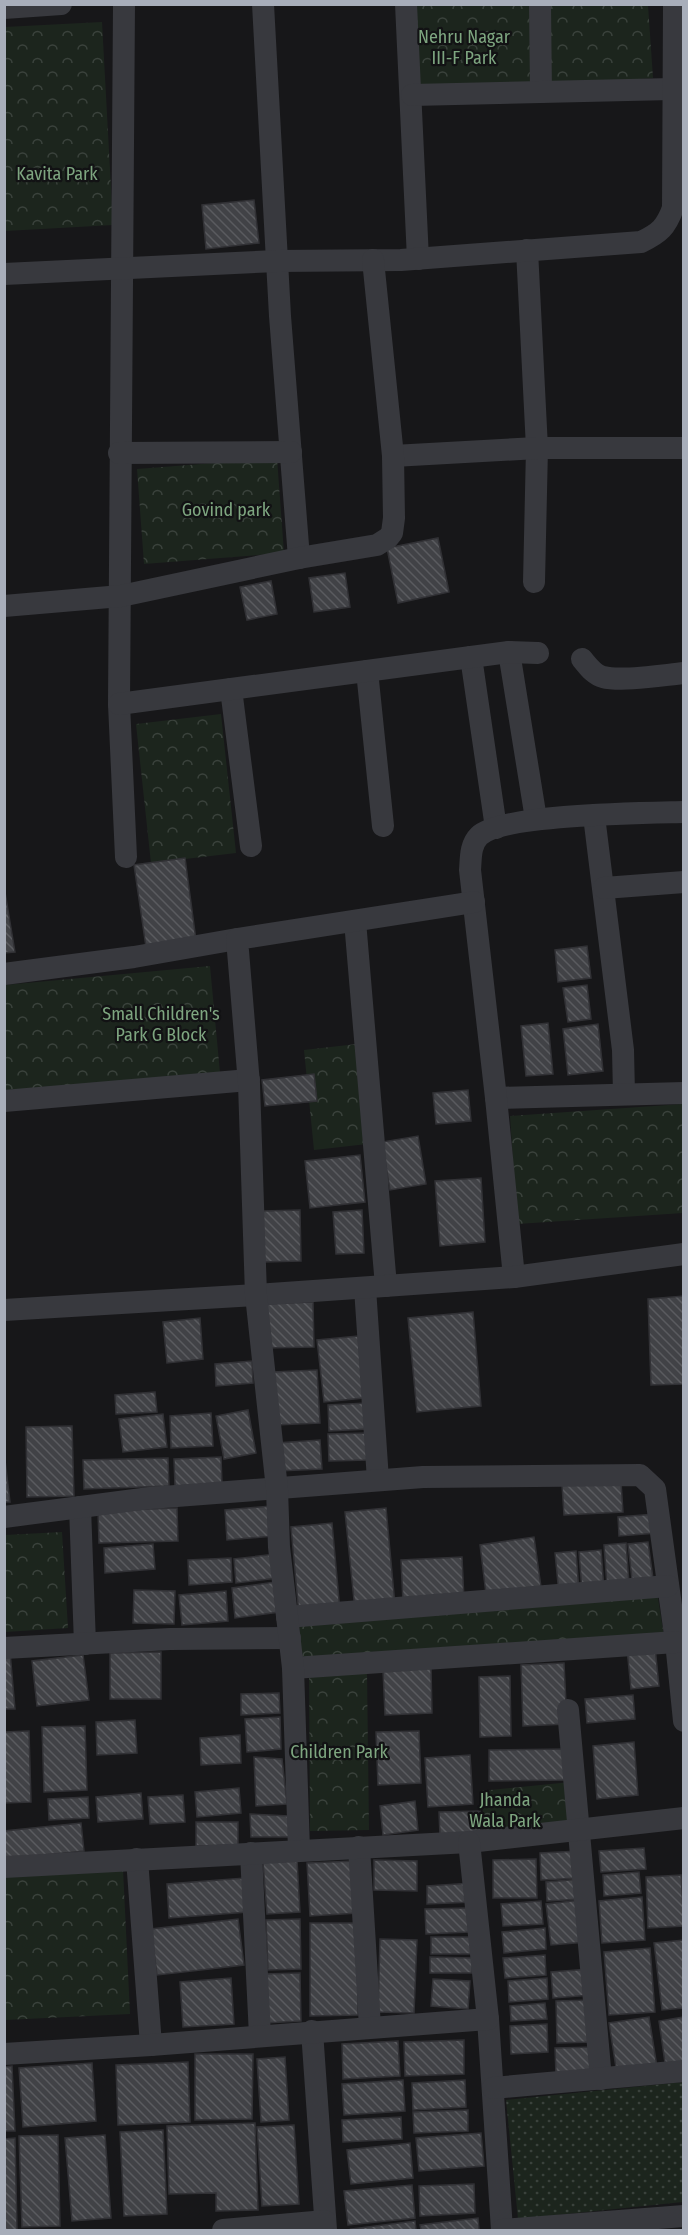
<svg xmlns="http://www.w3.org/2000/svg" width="688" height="2235" viewBox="0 0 688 2235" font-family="'Fira Sans Condensed',sans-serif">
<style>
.grass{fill:url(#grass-dots)}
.park{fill:url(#park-crowns)}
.building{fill:url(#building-back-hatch);stroke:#313135;stroke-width:1.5}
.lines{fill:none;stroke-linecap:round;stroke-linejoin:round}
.street{stroke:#38393e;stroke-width:22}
.labels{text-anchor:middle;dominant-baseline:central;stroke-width:4.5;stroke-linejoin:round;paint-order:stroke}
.park-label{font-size:18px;fill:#7ea680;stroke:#121214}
</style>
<defs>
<pattern id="grass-dots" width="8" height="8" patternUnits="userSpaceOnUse" patternTransform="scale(1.5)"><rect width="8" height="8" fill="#1c251d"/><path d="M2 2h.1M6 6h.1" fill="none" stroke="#3a423c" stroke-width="1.8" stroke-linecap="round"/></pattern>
<pattern id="park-crowns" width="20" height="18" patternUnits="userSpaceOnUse" patternTransform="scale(1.5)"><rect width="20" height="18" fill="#1c251d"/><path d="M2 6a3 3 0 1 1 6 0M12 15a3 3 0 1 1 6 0" fill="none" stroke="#3a423c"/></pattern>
<pattern id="building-back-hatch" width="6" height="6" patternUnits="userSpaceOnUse" patternTransform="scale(1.5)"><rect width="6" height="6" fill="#414246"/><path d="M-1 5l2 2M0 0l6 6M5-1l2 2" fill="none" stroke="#5a5b5f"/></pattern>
</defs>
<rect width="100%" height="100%" fill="#171719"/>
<path class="grass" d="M683,2082v120l-165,17 -12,-119z"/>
<g class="park">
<path d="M409,5h239l5,73 -239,16z"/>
<path d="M102,22l11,203 -108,6v-204z"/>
<path d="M277,458l7,95 -140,11 -7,-95z"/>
<path d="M221,714l15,139 -85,10 -15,-139z"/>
<path d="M210,966l10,107 -215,20v-108z"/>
<path d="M357,1044l10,100 -53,6 -10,-100z"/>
<path d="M683,1104v109l-166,11 -7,-108z"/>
<path d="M62,1532l6,96 -63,4v-97z"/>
<path d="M657,1592l7,44 -363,25 -2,-41z"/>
<path d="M367,1673l2,157 -59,1 -1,-157z"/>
<path d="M571,1782l3,43 -89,9 -4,-43z"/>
<path d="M123,1869l7,145 -125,6v-145z"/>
</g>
<g class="building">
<path d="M254,200l5,43 -53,6 -4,-44z"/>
<path d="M438,538l11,54 -51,11 -11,-55z"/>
<path d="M345,573l5,34 -36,5 -5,-34z"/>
<path d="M271,581l6,33 -30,6 -7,-33z"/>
<path d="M185,858l11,82 -50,7 -12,-82z"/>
<path d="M4,886l11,66 -11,1z"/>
<path d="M587,946l4,32 -33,4 -3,-32z"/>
<path d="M587,985l4,34 -23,3 -5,-34z"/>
<path d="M548,1023l5,51 -27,2 -5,-50z"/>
<path d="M598,1024l5,47 -35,4 -5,-46z"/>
<path d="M314,1074l3,27 -52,5 -3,-26z"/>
<path d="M468,1090l3,31 -35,3 -3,-31z"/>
<path d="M418,1136l8,48 -36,6 -8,-48z"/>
<path d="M360,1155l5,47 -55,6 -5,-47z"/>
<path d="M481,1178l4,64 -45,4 -5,-65z"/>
<path d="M300,1210l1,51 -38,1v-51z"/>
<path d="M362,1210l2,43 -28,1 -3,-42z"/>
<path d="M684,1296v88l-33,1 -3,-86z"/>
<path d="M313,1302l1,45 -50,1 -1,-44z"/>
<path d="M473,1312l8,94 -64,6 -9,-94z"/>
<path d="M200,1318l3,41 -36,4 -4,-41z"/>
<path d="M358,1336l6,62 -40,4 -7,-62z"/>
<path d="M252,1361l1,22 -37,3 -1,-22z"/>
<path d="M317,1370l3,53 -44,2 -3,-53z"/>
<path d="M155,1392l2,20 -41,2 -1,-19z"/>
<path d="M367,1403l1,26 -39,2 -1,-26z"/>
<path d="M248,1410l8,43 -32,6 -8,-43z"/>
<path d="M211,1413l2,33 -42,2 -1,-32z"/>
<path d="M163,1414l4,33 -44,5 -4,-33z"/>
<path d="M72,1426l2,70 -47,1 -1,-70z"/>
<path d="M368,1433l1,27 -40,1 -1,-27z"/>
<path d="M320,1440l2,29 -44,2 -2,-28z"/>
<path d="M4,1452l6,50h-6z"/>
<path d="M221,1457l1,27 -47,2 -1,-27z"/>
<path d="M168,1458l1,28 -85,3 -1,-29z"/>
<path d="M621,1482l2,30 -59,3 -2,-30z"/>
<path d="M271,1506l2,30 -46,4 -2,-30z"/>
<path d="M177,1508l1,33 -79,2 -1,-32z"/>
<path d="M386,1508l9,97 -40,5 -10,-98z"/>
<path d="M655,1514l2,19 -38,3 -1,-19z"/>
<path d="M332,1523l8,88 -41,4 -8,-88z"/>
<path d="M534,1537l8,57 -55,8 -7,-57z"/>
<path d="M648,1542l6,44 -21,2 -5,-44z"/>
<path d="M626,1543l3,41 -22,2 -3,-41z"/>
<path d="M153,1544l2,25 -50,4 -1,-25z"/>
<path d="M601,1550l3,39 -22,2 -3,-39z"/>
<path d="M576,1551l3,41 -20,2 -4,-41z"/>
<path d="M276,1554l2,24 -42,5 -2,-24z"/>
<path d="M462,1557l2,43 -61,2 -2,-42z"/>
<path d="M231,1558l1,24 -43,3 -1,-25z"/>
<path d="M275,1582l4,30 -44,6 -3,-30z"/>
<path d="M134,1590l41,1 -1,33 -41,-1z"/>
<path d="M226,1591l2,30 -46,4 -3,-30z"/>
<path d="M655,1647l4,39 -28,3 -4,-40z"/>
<path d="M10,1652l5,57h-11v-56z"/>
<path d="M161,1652v47h-51v-46z"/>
<path d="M83,1655l6,45 -52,6 -5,-45z"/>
<path d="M564,1663l3,61 -44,2 -2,-61z"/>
<path d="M431,1668l1,45 -47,2 -2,-45z"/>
<path d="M510,1676l1,60 -31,1 -1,-60z"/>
<path d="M279,1693l1,20 -39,2v-21z"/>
<path d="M633,1695l2,24 -48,4 -2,-24z"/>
<path d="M280,1717l1,32 -34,3 -2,-33z"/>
<path d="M135,1720l2,33 -40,2 -1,-33z"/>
<path d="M85,1726l2,64 -43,2 -2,-65z"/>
<path d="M29,1731l2,71 -27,1v-71z"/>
<path d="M419,1731l2,52 -43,2 -2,-53z"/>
<path d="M240,1735l1,28 -40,2 -1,-27z"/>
<path d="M634,1742l4,53 -41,4 -4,-53z"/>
<path d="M568,1749v31l-79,1v-31z"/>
<path d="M470,1755l3,49 -45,3 -3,-49z"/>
<path d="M254,1757l28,2 5,45 -31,2z"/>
<path d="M239,1788l2,25 -44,4 -2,-25z"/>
<path d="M141,1793l2,26 -45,3 -2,-25z"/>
<path d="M183,1795l2,27 -35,2 -2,-27z"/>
<path d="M88,1797l1,21 -40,2 -1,-21z"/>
<path d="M415,1801l3,29 -35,5 -3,-29z"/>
<path d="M480,1811l1,23 -41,2 -1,-24z"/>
<path d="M250,1814l39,2 2,21h-40z"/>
<path d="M196,1822h42v23l-42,1z"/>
<path d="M81,1823l3,28 -80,8v-28z"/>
<path d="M644,1848l2,21 -45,3 -2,-21z"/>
<path d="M579,1851l1,27 -39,2 -1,-27z"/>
<path d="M536,1859l1,39h-44v-38z"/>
<path d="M297,1860l3,52 -33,2 -4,-52z"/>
<path d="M374,1860l43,1v30l-43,-1z"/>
<path d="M355,1861l3,52 -48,3 -3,-53z"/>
<path d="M639,1872l2,21 -37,3 -1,-21z"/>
<path d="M681,1875l3,51 -36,2 -2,-51z"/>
<path d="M245,1878l3,34 -79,6 -2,-34z"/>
<path d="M582,1879l1,20 -36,2 -1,-19z"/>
<path d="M472,1883l1,19 -46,2v-18z"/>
<path d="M642,1897l3,43 -43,3 -3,-42z"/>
<path d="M582,1900l5,42 -36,3 -5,-41z"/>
<path d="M541,1901l2,23 -40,2 -2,-22z"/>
<path d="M468,1908l1,24 -43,2 -1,-25z"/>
<path d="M238,1919l6,46 -87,10 -6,-46z"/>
<path d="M300,1919l1,50 -33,1 -2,-50z"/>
<path d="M310,1923h48v92l-48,1z"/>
<path d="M545,1928l1,21 -42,4 -2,-21z"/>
<rect x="431" y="1937" width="40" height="17"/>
<path d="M380,1939l37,1 -3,73 -36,-1z"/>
<path d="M684,1940v68l-22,2 -8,-67z"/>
<path d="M650,1948l5,64 -46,3 -5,-63z"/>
<path d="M545,1955l1,20 -41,3 -2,-20z"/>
<path d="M430,1957l43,1 -1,15h-42z"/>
<path d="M589,1969l2,26 -38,3 -2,-26z"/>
<path d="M300,1973l1,48 -36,2 -2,-49z"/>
<path d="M231,1978l3,46 -51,3 -3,-45z"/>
<path d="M547,1978l1,21 -39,3 -1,-21z"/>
<path d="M433,1979l37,2 -2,28 -37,-3z"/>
<path d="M593,2000l2,42 -38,1 -1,-42z"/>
<path d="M545,2003l2,16 -36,2 -1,-15z"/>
<path d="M649,2017l8,50 -40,7 -8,-51z"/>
<path d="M684,2017v50l-18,3 -7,-49z"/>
<path d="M547,2024l1,28 -37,2 -1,-28z"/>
<path d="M464,2040v34l-59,2 -1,-34z"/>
<path d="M398,2041l2,35 -57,3 -1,-35z"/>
<path d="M597,2047l1,27 -42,1 -1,-27z"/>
<path d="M195,2054h58l-1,65 -57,1z"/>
<path d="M285,2057l4,63 -28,2 -4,-63z"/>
<path d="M188,2062l2,60 -72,3 -2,-60z"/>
<path d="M92,2063l4,58 -73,6 -4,-59z"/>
<path d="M12,2066l3,65h-11v-64z"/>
<path d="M403,2080l2,31 -61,4 -2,-31z"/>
<path d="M465,2080l1,27 -53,3 -1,-27z"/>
<path d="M468,2110v21l-54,2 -1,-21z"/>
<path d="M401,2117l1,22 -59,3 -1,-22z"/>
<path d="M255,2123l3,87 -42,1v-18l-47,1 -2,-68z"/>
<path d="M294,2125l5,79 -37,2 -5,-79z"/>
<path d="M163,2130l4,84 -43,2 -4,-84z"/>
<path d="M481,2133l3,33 -65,5 -3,-33z"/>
<path d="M58,2135l2,91 -38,1 -3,-91z"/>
<path d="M105,2135l6,83 -39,3 -7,-83z"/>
<path d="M15,2138l2,92h-13v-91z"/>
<path d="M410,2143l3,35 -62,6 -4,-34z"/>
<path d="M474,2184l1,29 -55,3 -1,-30z"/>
<path d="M412,2185l3,33 -67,7 -4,-34z"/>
<path d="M478,2218l1,12h-58l-1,-5z"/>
<path d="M415,2221l1,9h-64l-1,-1z"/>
</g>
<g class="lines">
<g class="street">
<path d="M124,4l-5,700 7,153"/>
<path d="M263,4l17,312 19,242"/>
<path d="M406,4l12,255"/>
<path d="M540,4l1,88"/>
<path d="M4,8l57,-4"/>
<path d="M412,95l260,-6"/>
<path d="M527,250l10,198 -3,134"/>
<path d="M4,274l273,-13 124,-1 240,-18c19,-9 25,-15 32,-34l1,-204"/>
<path d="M119,453l172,-1"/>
<path d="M393,456l144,-8h147"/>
<path d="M4,606l117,-10 178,-38 78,-13 11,-7 4,-5 2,-15 -1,-62 -20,-196"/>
<path d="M509,652l27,167"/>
<path d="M471,657l25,171"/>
<path d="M582,659c6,7 12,16 21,18 19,5 60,-2 81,-4"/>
<path d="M367,671l16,155"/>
<path d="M231,689l20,157"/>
<path d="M119,704l352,-47 38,-5 29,1"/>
<path d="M594,816l29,234 1,44"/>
<path d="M604,888l80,-6"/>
<path d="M355,921l31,365"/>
<path d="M4,974l130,-17 103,-18"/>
<path d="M496,1098l188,-5"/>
<path d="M4,1101l245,-21"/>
<path d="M514,1277l-18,-179 -26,-228c1,-12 0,-25 9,-34 22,-22 168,-23 205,-24"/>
<path d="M365,1288l13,192"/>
<path d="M4,1310l252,-15 258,-18 170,-23"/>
<path d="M80,1507l5,137"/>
<path d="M4,1517l146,-19 273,-21 217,-2 15,14 21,153 8,79"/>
<path d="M287,1617l381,-31"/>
<path d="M4,1648l166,-9 120,-1"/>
<path d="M293,1668l383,-26"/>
<path d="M568,1710l33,369"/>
<path d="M359,1847l11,180"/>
<path d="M299,1850l-6,-182 -14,-121 -2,-58 -21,-194 -7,-211 -12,-145 237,-37"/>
<path d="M251,1853l9,183"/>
<path d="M137,1859l14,186"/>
<path d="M4,1867l465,-25 215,-24"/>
<path d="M488,2019l14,211"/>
<path d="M312,2031l14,199"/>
<path d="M4,2054l147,-9 337,-26 -19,-177"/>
<path d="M493,2088l191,-17"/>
<path d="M223,2230l102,-9"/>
<path d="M502,2230l182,-14"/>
</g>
</g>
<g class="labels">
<g class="park-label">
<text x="464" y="37">Nehru Nagar<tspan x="464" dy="21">III-F Park</tspan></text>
<text x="57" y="174">Kavita Park</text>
<text x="226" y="510">Govind park</text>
<text x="161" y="1014">Small Children's<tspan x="161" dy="21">Park G Block</tspan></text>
<text x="339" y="1752">Children Park</text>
<text x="505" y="1800">Jhanda<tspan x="505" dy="21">Wala Park</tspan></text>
</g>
</g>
<rect width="688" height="2235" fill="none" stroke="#a8aeba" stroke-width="12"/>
</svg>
